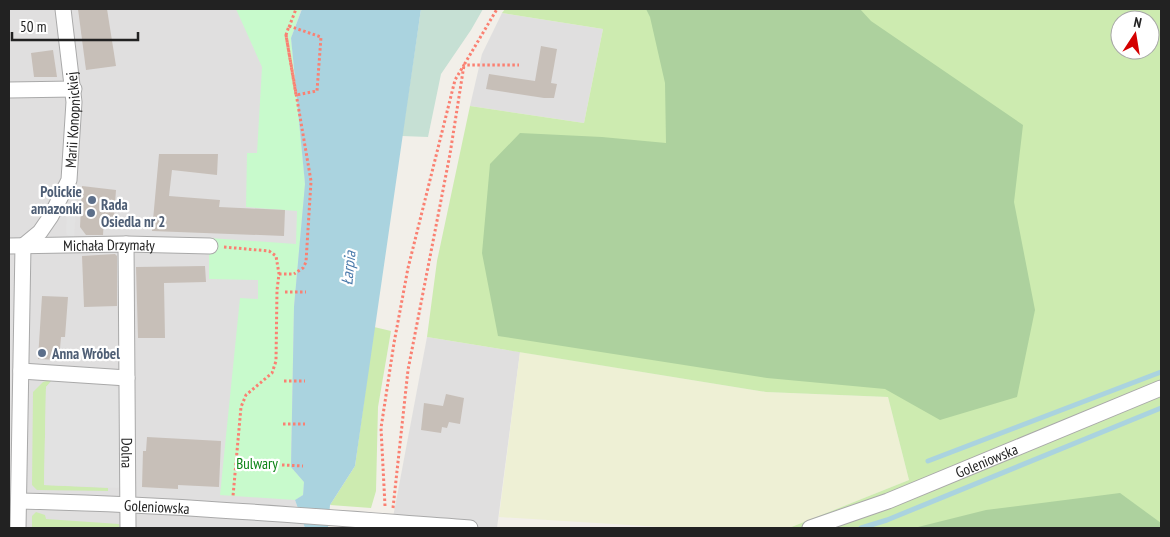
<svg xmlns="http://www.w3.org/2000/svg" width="1170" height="537" viewBox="0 0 1170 537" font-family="'PT Sans Narrow',sans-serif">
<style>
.residential{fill:#e0dfdf}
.farmland{fill:#eef0d5}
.grass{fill:#cdebb0;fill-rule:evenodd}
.forest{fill:#add19e}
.wetland{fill:#c6e0d4}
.park{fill:#c8facc}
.parking{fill:#e2e2e2}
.water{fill:#aad3df}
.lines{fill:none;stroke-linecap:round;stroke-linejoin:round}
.stream{stroke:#aad3df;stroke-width:5}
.building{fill:#c7bfb8}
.street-casing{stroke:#a9a9a9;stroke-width:17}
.path{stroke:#fa8072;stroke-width:3;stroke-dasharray:2.5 2.5;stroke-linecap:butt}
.street{stroke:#fff;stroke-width:15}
.path-bridge{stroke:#fa8072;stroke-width:3;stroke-dasharray:2.5 2.5;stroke-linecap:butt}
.service-dot{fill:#5c6f8a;stroke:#fff;stroke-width:2}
.labels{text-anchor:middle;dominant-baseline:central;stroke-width:4.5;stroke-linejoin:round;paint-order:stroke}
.street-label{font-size:15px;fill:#222;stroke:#fff}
.service-label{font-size:15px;font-weight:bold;fill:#4e5e75;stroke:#fff;text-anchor:start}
.park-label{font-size:15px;fill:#0c8416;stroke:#fff}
.water-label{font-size:16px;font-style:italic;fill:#4a7aab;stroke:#fff}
</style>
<rect width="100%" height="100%" fill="#f2efe9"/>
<g class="residential">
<path d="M9,9h293l-11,29 14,146 -1,298 -1,13 -8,5 10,28h-296z"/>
<path d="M502,13l101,16 -19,94 -114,-17 12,-52z"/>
<path d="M427,337l93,15 -23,176h-106z"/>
</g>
<path class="farmland" d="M520,352l246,40 122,5 21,83 -120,48h-112l-178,-11z"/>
<g class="grass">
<path d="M505,9h656v519h-372l120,-48 -21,-83 -122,-5 -339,-55 10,-76 33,-155 114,17 19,-94 -101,-16zM1120,20h30v30h-30z"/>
<path d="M374,327l17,4 -13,76 -2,84 -5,17 -41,-3 25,-39z"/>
<path d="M53,379l-7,8 -2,98 64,3v3l-71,-1 -5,-5 1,-93 10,-10z"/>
<path d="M36,512l9,3 1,4 73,5 1,4h-88v-12z"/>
</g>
<g class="forest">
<path d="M646,9h214l11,12 152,104 -9,77 21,108 -18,87 -77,23 -55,-31 -118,-11 -269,-42 -16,-83 8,-89 30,-31 82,4 64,6 -1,-60 -15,-66z"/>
<path d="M1120,493l41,30v5h-247l72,-18z"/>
</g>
<path class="wetland" d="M421,9h62l-12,21 -30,44 -13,63 -26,-1z"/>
<path class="park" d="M236,9h65l-10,29 14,146 -11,123 -3,150v10l13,15 -1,13 -8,5 -75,-5 20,-197 18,1v-19l-49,-1v-41l87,6 1,-33 -51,-4 1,-54h10l5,-86z"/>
<g class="parking">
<path d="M71,194l6,1 -3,42 -7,-2 -1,-4 2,-33z"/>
<path d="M53,379l55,3 11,7 2,7v92l-77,-3 2,-98z"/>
</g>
<path class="water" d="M302,9h119l-66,457 -25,39 -2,23h-23l-10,-28 8,-5 1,-13 -13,-15 3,-160 11,-123 -14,-146z"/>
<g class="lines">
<g class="stream">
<path d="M928,461l233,-89"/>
<path d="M861,528l26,-8 274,-112"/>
</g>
</g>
<g class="building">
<path d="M78,9h29l9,57 -30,4z"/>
<path d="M541,46l16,3 -6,34 6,1 -3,14h-10l-58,-9 3,-15 46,7z"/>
<path d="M53,50l4,27h-23l-3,-24z"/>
<path d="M159,154h59l-1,21 -45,-5 -3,26 51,4 -1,7 66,3 -1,26 -132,-5z"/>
<path d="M82,186l34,4 -2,28h-10l-1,17h-17l-6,-8z"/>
<path d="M115,254l2,2v50l-33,1 -2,-51z"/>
<path d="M205,266l1,16 -42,1 1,55h-27l-2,-71z"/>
<path d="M42,296l26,1 -3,40h-4l-2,23 -21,-1z"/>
<path d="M446,394l18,4 -4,26 -11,-2 -2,6 -5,-1 -1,6 -20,-3 3,-27 19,3z"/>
<path d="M147,437l74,4 -2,46 -41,-2v4l-36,-2 1,-36h3z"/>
</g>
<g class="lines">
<g class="street-casing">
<g id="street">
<path d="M9,90l65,-1"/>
<path id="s1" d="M126,244l2,284"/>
<path id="s2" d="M9,246l117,-2 84,2"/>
<path d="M21,371l106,7"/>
<path id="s3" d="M19,501c150,3 301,16 451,27"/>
<path id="s4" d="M18,528l5,-282 17,-14 11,-16 18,-36 5,-78 -11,-93"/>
<path id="s5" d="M810,528l78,-27 273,-113"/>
</g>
</g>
<g class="path">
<path d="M289,26l32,11 -4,54 -21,4 -10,-60z"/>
<path d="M289,27l7,-18"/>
<path d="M224,247l45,4 7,5 3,18 -2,16 -1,71 -4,12 -26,22 -5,12 -8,89"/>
<path d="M279,274h15"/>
<path d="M285,292h21"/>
<path d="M284,381h21"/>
<path d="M283,424h22"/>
<path d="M282,465l21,1"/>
<path d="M385,506l-4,-78 13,-85 14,-75 47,-188 9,-15h55"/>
<path d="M393,508l15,-138 42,-216 14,-89 33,-56"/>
</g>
<use href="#street" class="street"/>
<path class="path-bridge" d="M286,35l25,146 -5,81 -3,6 -9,6"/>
</g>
<g class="service-dot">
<circle cx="92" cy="200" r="5"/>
<circle cx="91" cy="213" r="5"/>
<circle cx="42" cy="353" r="5"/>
</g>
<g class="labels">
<g class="street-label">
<text stroke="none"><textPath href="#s4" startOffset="424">Marii Konopnickiej</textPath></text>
<text stroke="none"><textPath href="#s2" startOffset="100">Michała Drzymały</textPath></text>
<text stroke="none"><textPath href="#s1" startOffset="209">Dolna</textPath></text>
<text stroke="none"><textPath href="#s5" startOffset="189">Goleniowska</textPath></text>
<text stroke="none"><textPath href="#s3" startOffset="138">Goleniowska</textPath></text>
</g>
<g class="service-label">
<text x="82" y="191" text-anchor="end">Polickie<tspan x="82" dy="17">amazonki</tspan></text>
<text x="101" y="204">Rada<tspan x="101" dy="17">Osiedla nr 2</tspan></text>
<text x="52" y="353">Anna Wróbel</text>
</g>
<g class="park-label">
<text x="257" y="463">Bulwary</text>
</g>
<g class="water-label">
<text transform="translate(348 268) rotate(-84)">Łarpia</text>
</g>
</g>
<rect width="1170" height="537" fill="none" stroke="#222222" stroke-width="20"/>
<g transform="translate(1135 35) rotate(12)"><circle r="24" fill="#ffffff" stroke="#a7a7a7"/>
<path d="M0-4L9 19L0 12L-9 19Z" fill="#d40000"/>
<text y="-8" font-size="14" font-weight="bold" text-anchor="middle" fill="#222222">N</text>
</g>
<path d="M12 32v8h126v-8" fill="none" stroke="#222222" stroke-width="2.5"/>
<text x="20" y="32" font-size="15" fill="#222222" stroke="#ffffff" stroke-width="4" paint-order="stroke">50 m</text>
</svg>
